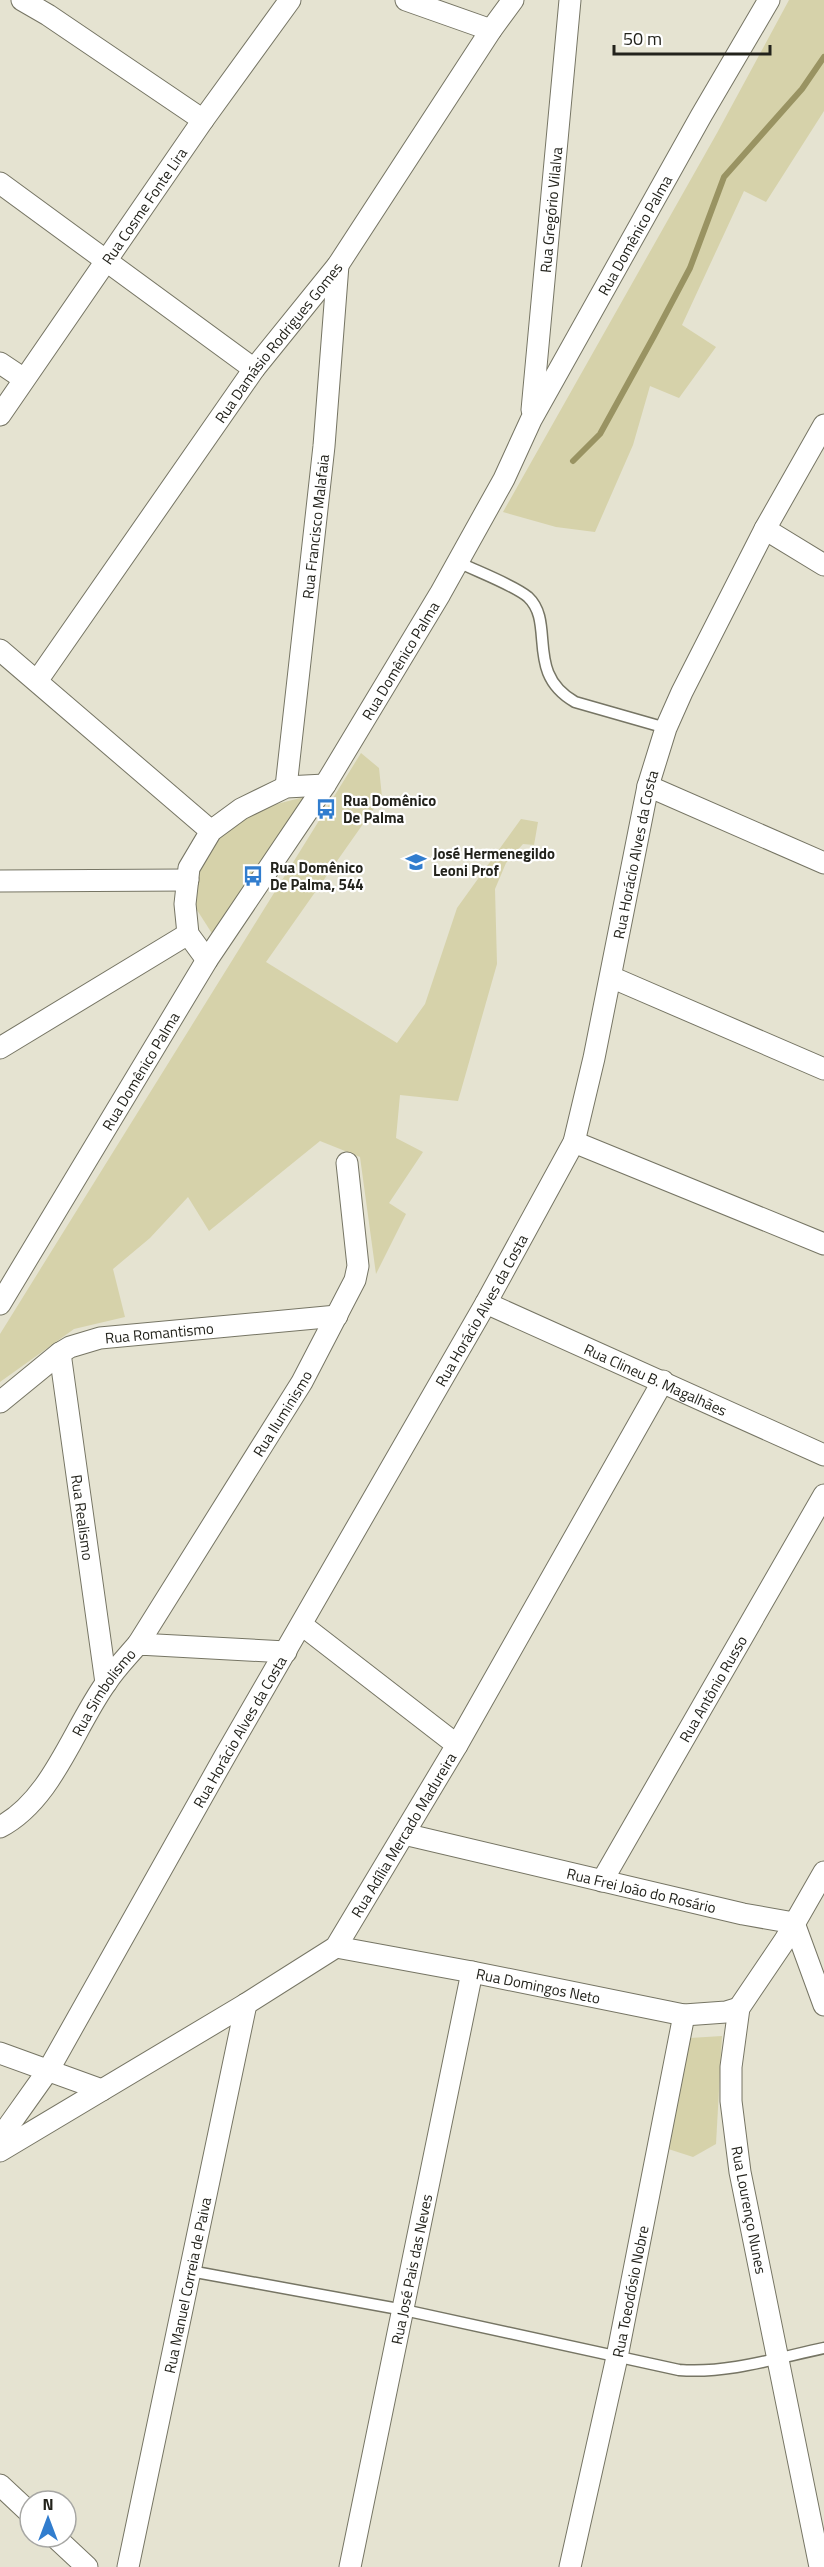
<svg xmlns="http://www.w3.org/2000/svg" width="824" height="2567" viewBox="0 0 824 2567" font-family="'Titillium Web',sans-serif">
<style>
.green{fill:#d6d2aa}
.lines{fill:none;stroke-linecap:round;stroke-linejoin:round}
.stream{stroke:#999362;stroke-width:6}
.service-casing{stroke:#767564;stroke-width:13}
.minor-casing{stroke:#767564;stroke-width:23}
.service{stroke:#fff;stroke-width:10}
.minor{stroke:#fff;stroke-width:21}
.labels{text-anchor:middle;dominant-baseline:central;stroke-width:4.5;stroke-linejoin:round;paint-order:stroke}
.street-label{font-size:15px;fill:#23231c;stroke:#fff}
.poi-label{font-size:15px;font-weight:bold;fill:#23231c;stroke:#fff;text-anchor:start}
</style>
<rect width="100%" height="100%" fill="#e5e3d1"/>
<g class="green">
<path d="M789,0h35v111l-58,91 -22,-11 -62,134 34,22 -37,51 -29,-12 -17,59 -38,87 -39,-5 -53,-15 214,-379z"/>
<path d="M361,753l18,15 3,29 -116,165 131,81 28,-39 32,-96 64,-89 17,3 -4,23 -11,-1 -17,19 -11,26 2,75 -39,137 -58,-6 -4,43 27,14 -34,51 17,11 -30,60 -16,-117 -40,-16 -111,90 -21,-34 -38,41 -37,31 12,48 -51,12 -74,53v-48z"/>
<path d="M304,797l-91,138 -16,-25 -3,-18 4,-20 19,-34 22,-18 30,-14z"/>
<path d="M722,2036l-6,108 -23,13 -40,-13 20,-105z"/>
</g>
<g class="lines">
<path class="stream" d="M573,461l27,-27 54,-98 36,-68 34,-91 78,-88 22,-32"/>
<g class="service-casing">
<g id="service">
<path d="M458,562c18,9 56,23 70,35 28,26 -4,76 47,105l91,26"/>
<path d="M190,2271l214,39 275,60c48,4 98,-12 145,-22"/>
</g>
</g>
<g class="minor-casing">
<g id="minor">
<path d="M22,0l26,15 155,105"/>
<path d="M406,0l85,30"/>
<path d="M0,183l254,186"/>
<path d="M0,363l24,16"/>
<path id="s1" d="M532,410l38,-410"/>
<path id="s2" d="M0,415l203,-295 87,-120"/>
<path d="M765,529l59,36"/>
<path d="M0,650l211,181"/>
<path id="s3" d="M37,681l217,-312 84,-104 153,-235 22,-30"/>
<path d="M648,786l176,77"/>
<path id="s4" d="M286,787l38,-341 14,-181"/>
<path d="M0,881l188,-1"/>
<path d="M207,960l-19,-26 -3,-30 4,-36 22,-37 30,-22 45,-22 39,-2"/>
<path d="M611,977l213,92"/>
<path d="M0,1048l188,-114"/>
<path d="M574,1142l250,102"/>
<path id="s5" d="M486,1303l338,152"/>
<path id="s6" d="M0,1304l207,-344 118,-175 115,-191 64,-115 27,-59 170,-304 68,-116"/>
<path id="s7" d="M60,1353l46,330"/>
<path id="s8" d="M0,1402l60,-49 10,-6 30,-9 237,-22"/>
<path d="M302,1625l155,120"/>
<path id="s9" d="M138,1644l164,-262 53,-102 3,-14 -11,-103"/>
<path id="s10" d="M0,1827c52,-27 73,-98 106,-144 9,-14 21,-26 32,-39l148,8"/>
<path id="s11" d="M404,1834l339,80 51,9 30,82"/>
<path id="s12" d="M602,1881l222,-386"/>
<path id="s13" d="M336,1947l136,25 212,43 42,-3 13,-4"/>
<path d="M0,2053l102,37"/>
<path id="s14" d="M0,2138l49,-69 176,-313 261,-453 88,-161 20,-84 54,-272 18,-58 16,-36 83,-163 59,-104"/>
<path id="s15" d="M0,2151l246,-147 90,-57 121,-202 206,-364"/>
<path d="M0,2485l30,28"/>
<path d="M55,2537l32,30"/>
<path id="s16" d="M128,2567l118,-563"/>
<path id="s17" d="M350,2567l122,-595"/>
<path id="s18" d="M570,2567l47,-210 67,-342"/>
<path d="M820,2567l-80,-395 -9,-71v-34l8,-59 46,-68 39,-68"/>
</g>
</g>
<use href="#service" class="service"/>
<use href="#minor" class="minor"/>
</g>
<defs>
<g id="bus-bare" transform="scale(1.62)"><path d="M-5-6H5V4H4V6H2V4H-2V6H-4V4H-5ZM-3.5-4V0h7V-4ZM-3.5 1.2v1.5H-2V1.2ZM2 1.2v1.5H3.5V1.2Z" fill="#317dce" stroke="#fff" stroke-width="2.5" paint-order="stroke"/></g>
<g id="school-bare" transform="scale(1.62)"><path d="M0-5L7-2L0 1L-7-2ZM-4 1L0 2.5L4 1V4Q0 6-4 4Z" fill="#317dce" stroke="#fff" stroke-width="2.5" paint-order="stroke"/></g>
</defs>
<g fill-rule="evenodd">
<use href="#bus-bare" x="326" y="809"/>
<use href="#school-bare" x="416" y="862"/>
<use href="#bus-bare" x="253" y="876"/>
</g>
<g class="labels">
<g class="street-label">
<text stroke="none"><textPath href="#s2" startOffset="254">Rua Cosme Fonte Lira</textPath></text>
<text stroke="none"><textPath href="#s1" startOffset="201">Rua Gregório Vilalva</textPath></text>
<text stroke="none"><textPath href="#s6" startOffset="1244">Rua Domênico Palma</textPath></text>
<text stroke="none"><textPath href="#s3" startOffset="416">Rua Damásio Rodrigues Gomes</textPath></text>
<text stroke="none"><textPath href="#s4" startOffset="262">Rua Francisco Malafaia</textPath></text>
<text stroke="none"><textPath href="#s6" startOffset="758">Rua Domênico Palma</textPath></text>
<text stroke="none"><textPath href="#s14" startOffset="1444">Rua Horácio Alves da Costa</textPath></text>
<text stroke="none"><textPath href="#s6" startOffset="272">Rua Domênico Palma</textPath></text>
<text stroke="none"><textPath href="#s14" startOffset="958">Rua Horácio Alves da Costa</textPath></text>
<text stroke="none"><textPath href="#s8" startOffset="180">Rua Romantismo</textPath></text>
<text stroke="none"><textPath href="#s5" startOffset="186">Rua Clineu B. Magalhães</textPath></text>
<text stroke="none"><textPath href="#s9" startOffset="272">Rua Iluminismo</textPath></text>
<text stroke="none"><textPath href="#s7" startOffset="166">Rua Realismo</textPath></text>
<text stroke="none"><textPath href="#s12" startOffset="222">Rua Antônio Russo</textPath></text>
<text stroke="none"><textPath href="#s10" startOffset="172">Rua Simbolismo</textPath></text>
<text stroke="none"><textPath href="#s14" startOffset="472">Rua Horácio Alves da Costa</textPath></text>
<text stroke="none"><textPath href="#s15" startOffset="524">Rua Adília Mercado Madureira</textPath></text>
<text stroke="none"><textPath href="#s11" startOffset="244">Rua Frei João do Rosário</textPath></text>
<text stroke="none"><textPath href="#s13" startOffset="206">Rua Domingos Neto</textPath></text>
<text transform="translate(749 2210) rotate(79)">Rua Lourenço Nunes</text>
<text stroke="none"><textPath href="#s17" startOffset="304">Rua José Pais das Neves</textPath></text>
<text stroke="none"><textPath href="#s16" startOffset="288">Rua Manuel Correia de Paiva</textPath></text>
<text stroke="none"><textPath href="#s18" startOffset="282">Rua Toeodósio Nobre</textPath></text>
</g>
<g class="poi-label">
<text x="343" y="800">Rua Domênico<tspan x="343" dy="17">De Palma</tspan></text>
<text x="433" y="853">José Hermenegildo<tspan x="433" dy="17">Leoni Prof</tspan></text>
<text x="270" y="867">Rua Domênico<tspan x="270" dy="17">De Palma, 544</tspan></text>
</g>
</g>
<g transform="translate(48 2519)"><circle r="28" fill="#ffffff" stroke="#a7a7a4" stroke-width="1.5"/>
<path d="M0-4.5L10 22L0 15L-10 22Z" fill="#317dce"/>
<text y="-9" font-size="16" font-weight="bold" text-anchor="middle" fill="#23231c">N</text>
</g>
<path d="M614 45v9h156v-9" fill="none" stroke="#23231c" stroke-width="3"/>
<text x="623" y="45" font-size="18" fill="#23231c" stroke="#ffffff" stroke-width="4.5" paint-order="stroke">50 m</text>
</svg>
